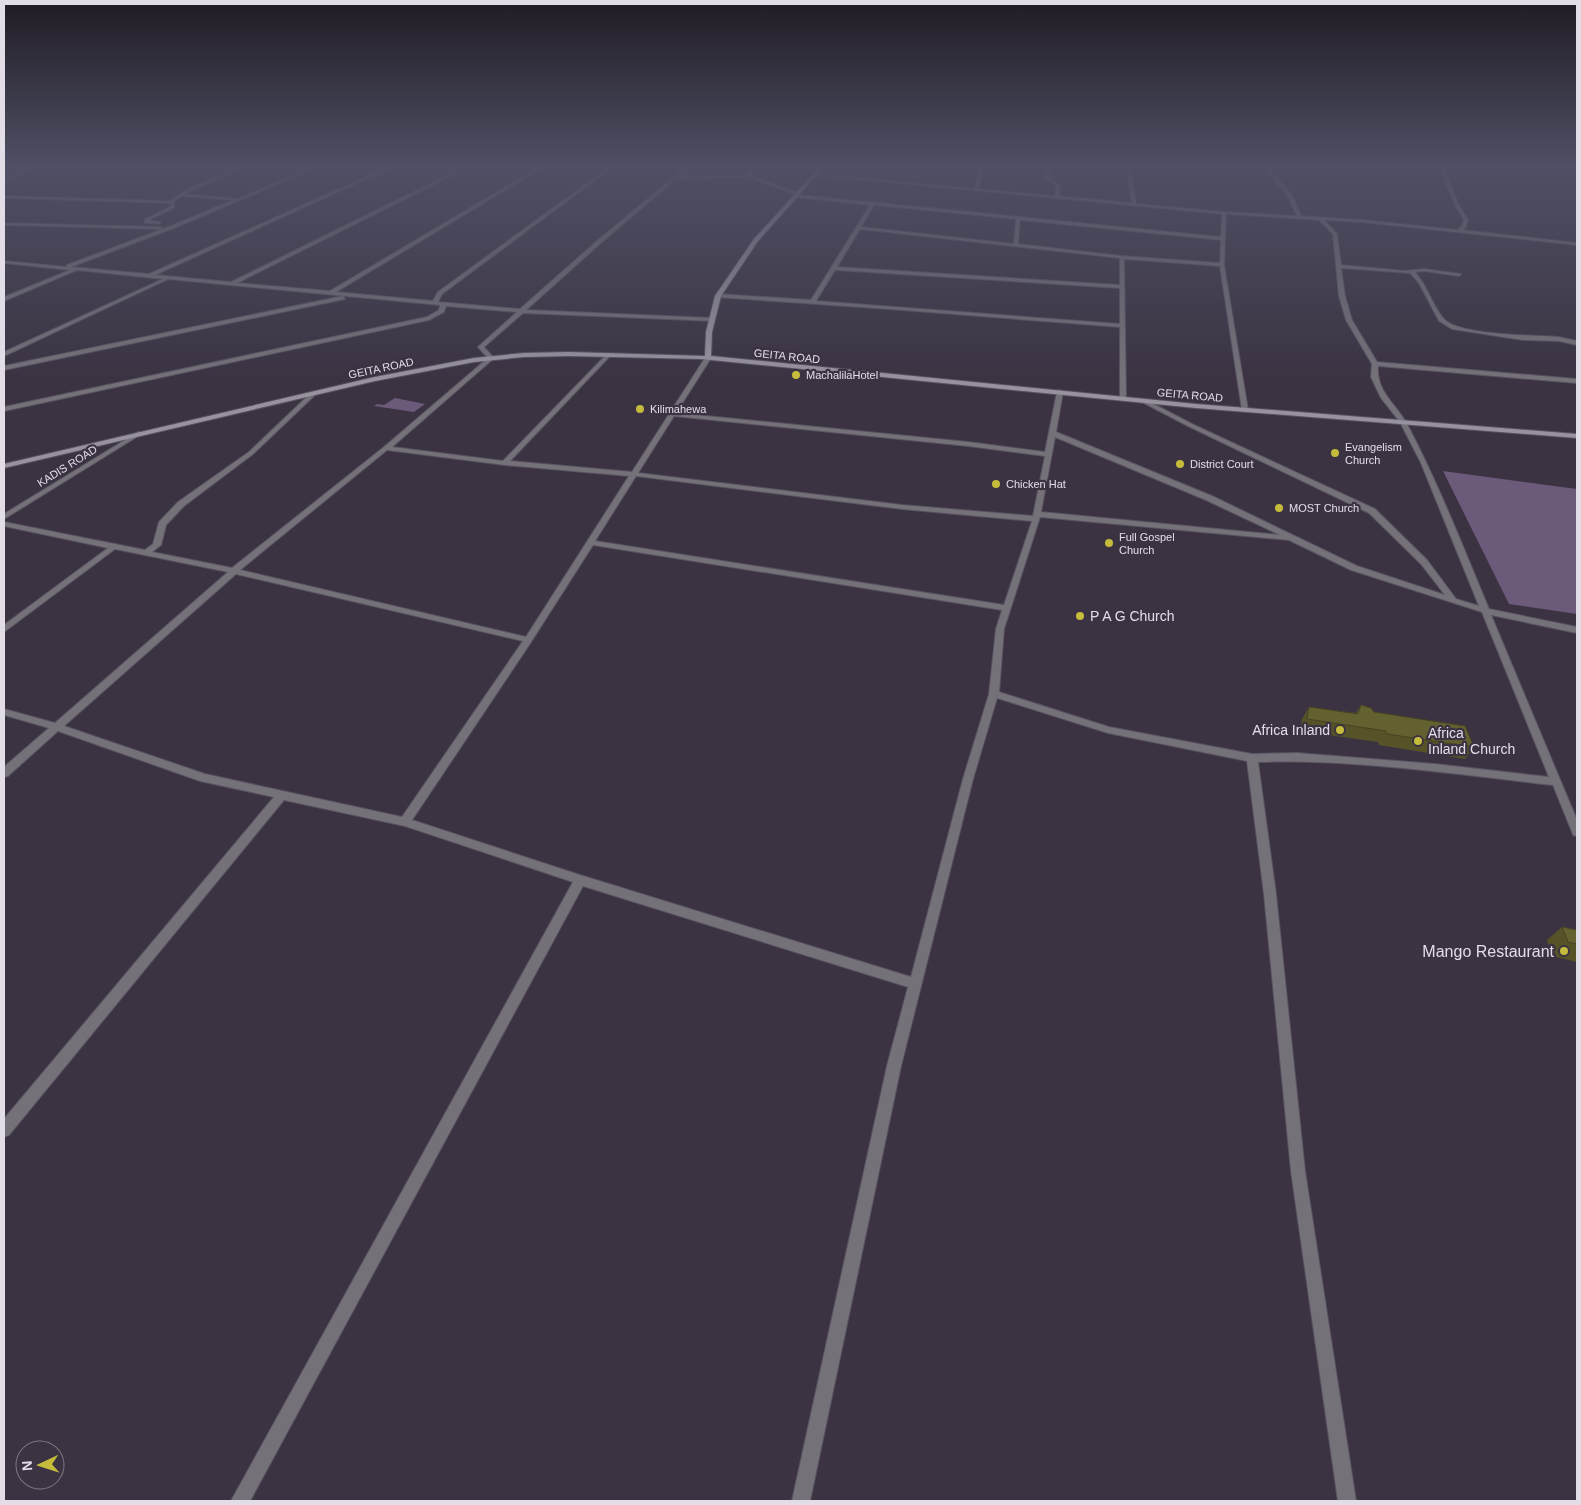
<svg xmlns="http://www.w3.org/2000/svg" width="1581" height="1505" viewBox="0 0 1581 1505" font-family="Helvetica,sans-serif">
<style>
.green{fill:#6b5a79}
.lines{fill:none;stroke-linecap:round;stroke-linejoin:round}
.street-casing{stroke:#595260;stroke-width:2}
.secondary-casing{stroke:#595260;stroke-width:2}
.street{fill:#757179;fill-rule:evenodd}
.secondary{fill:#98929e;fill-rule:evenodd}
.wall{fill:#565329}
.building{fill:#646130;stroke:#464422}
.poi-dot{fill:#c6bc3c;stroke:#3b3342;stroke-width:2}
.labels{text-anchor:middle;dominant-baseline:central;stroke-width:4.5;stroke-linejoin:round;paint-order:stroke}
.far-street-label{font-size:11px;fill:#e2dde7;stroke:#3b3342}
.far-poi-label{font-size:11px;fill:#e2dde7;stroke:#3b3342;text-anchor:start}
.poi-label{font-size:14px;fill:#e2dde7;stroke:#3b3342;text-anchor:start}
.near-poi-label{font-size:16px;fill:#e2dde7;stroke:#3b3342;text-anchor:end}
</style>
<rect width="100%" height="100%" fill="#3b3342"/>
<g class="green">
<path d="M395,398l30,6 -11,8 -40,-6 3,-2 7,1z"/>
<path d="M1443,471l134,18v125l-68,-10z"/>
</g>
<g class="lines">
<g class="street-casing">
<g id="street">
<path d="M30,167h5l-31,15v-2z"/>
<path d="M238,167h5l-58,27 52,5 76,-32h5l-141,60 -106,40 78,7 239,-107h5l-238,108 76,7 233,-115h5l-232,116 93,8 209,-124h5l-208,125 97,9 5,-9 171,-125h4l-171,127 -4,8 82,7 78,-69 88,-73h4l-11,10 68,-2 8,-8h4l-8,9 48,17v2l422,42 1,-23 -409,-39 2,-1 159,15 5,-19 -25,-3h30l-6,22 77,7 1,-10 -11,-9 1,-10h4l-1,10 11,9 -1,10 73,7 -5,-30 -8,-6h5l7,5 5,32 88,8 73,4 -9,-20 -25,-29h4l25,28 9,21 61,4 96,10 4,-4 2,-6 -10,-17 -12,-30 4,-6h4l-4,6 12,30 10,17 -2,7 -4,3 115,13v2l-215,-23 -38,-2 13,14 4,31 64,6 19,-2 37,5 -2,2 -35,-5 -9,1c13,15 17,33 28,46 14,18 92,17 115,19 7,1 13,3 19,4v4l-18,-4 -36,-1 -71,-11 -13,-8 -20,-38 -9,-10 -69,-5 4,28 7,24 25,42 200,17v4l-199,-17c-2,27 19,38 30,60 31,59 55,121 81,183l88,18v6l-86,-18 86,205v16l-4,-1 -1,-3 -19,-47c-98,-11 -198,-26 -295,-23l18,132 29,277 51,330h-18l-47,-330 -27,-277 -17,-133 -139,-28 -111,-35 -24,81 -72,287 -91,435h-18l95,-435 21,-79 -325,-101 -333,615h-19l342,-619 -168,-56 -121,-26 -275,335 -5,2v-18l270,-322 -74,-16 -142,-50 -50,45 -4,1v-10l45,-39 -45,-13v-6l51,14 173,-151 -113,-23 -111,83v-7l104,-77 -104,-22v-4l141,28 8,-6 6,-22 19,-20 71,-50 63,-60h4v2l-63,60 -69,52 -18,19 -5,20 -9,7 80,16 152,-121 104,-89 -10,-11 39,-35 -71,-6 -2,6 -15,8 -425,91v-4l423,-90 12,-7 1,-5 -272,-26 -164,77v-4l159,-73 -86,-9 -73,31v-4l66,-27 -66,-7v-2l63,6v-2l106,-40 60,-25 -51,-4 -8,5v7l-26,12 13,2 -2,2 -14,-1 -1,-3 27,-14 -1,-3 -166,-5v-2l166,5 14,-10zM748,177l49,18 -3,1 2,1 74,8 -59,95 -93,-6 -2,3 173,12 231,18v72l3,2 3,-2 -2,-140 96,7 22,144 3,2 3,-2 -24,-145 2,-51 93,6 14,14 6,62 7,24 26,44 -1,13 10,21 19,24 21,41 58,143 -23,-7 -29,-39 -52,-51 -183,-85 -48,-25 -2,1v2l46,24 181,87 52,51 24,31 -88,-29 -145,-70 -156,-64 7,-40 -3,-2 -3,2 -12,60 -77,-10 -292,-29 35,-55 -3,-2 -3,2 -73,114 -122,-11 100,-105v-2l-2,-1 -105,108 -111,-14 101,-88v-2l-9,-10 39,-34 191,8 1,-1 -3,-2 -186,-8 76,-68 74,-63zM874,205l142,14 -2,25 -153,-17zM1020,220l201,20 -1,23 -98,-7 -104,-12zM860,229l260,29v27l-283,-18zM835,270l285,18v36l-304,-23zM674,416l294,30 77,10 -12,60 -131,-11 -264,-32zM1055,437l151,63 74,35 -239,-23zM387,450l118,15 124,11 -103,161 -286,-67zM636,476l266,33 130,12 -28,84 -409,-64zM1040,517l249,23 62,30 131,42 67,165 -114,-13 -138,-11 -45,1 -143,-27 -110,-35 5,-63zM593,545l409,65 -6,19 -7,65 -26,85 -52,198 -331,-102 -168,-55 119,-178zM236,574l287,67 -121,176 -197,-43 -141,-48z"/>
<path d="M4,223l157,4 2,1 -2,1 -157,-4z"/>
<path d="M343,296l2,3 -341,71v-4z"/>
<path d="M138,432l5,1 -139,86v-5z"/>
</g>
</g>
<g class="secondary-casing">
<path id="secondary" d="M820,167h4l-66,74 -37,55 -9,36 -1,24 485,48 381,30v4l-381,-30 -495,-49 -132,-3 -45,1 -50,5 -99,19 -371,87v-4l371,-87 99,-19 50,-5 45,-1 136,4 1,-24 9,-36 39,-57z"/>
</g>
<use href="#street" class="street"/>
<use href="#secondary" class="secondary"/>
</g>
<g class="wall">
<path d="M1361,705l13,7 100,35 -9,12 -86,-14 -1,-3 -78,-11 2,-12 7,-12 47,6z"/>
<path d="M1562,927l15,3v32l-25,-6 -5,-16z"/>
</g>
<g class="building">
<path d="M1361,705l10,3 3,4 91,14 9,21 -87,-13 -1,-3 -79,-12 2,-12 49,7z"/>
<path d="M1562,927l15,3v14l-9,-2z"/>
</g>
<linearGradient id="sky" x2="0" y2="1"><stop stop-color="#201c24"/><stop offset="0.44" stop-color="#4f5065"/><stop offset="1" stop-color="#4f5065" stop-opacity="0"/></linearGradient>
<rect width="1581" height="378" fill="url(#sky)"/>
<g class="poi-dot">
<circle cx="796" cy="375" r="5"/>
<circle cx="640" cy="409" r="5"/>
<circle cx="1335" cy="453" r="5"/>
<circle cx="1180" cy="464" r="5"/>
<circle cx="996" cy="484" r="5"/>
<circle cx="1279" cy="508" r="5"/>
<circle cx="1109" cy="543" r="5"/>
<circle cx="1080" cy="616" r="5"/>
<circle cx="1340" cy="730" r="5"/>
<circle cx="1418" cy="741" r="5"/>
<circle cx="1564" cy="951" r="5"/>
</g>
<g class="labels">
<g class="far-street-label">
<text transform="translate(787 356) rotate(6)">GEITA ROAD</text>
<text transform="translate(381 368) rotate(-12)">GEITA ROAD</text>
<text transform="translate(1190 395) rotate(5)">GEITA ROAD</text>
<text transform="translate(67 466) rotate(-32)">KADIS ROAD</text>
</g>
<g class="far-poi-label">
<text x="806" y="375">MachalilaHotel</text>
<text x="650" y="409">Kilimahewa</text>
<text x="1345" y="447">Evangelism<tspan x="1345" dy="13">Church</tspan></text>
<text x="1190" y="464">District Court</text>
<text x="1006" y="484">Chicken Hat</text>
<text x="1289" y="508">MOST Church</text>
<text x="1119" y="537">Full Gospel<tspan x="1119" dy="13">Church</tspan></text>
</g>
<g class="poi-label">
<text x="1090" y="616">P A G Church</text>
<text x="1330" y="730" text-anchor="end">Africa Inland</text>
<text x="1428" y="733">Africa<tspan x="1428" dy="16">Inland Church</tspan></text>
</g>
<g class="near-poi-label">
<text x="1554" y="951">Mango Restaurant</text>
</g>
</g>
<rect width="1581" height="1505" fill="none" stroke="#e2dde7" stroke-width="10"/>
<g transform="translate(40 1465) rotate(266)"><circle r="24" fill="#3b3342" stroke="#7e7784"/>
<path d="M0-4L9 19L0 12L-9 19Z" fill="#c6bc3c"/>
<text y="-8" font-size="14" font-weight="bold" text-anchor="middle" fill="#e2dde7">N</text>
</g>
</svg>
